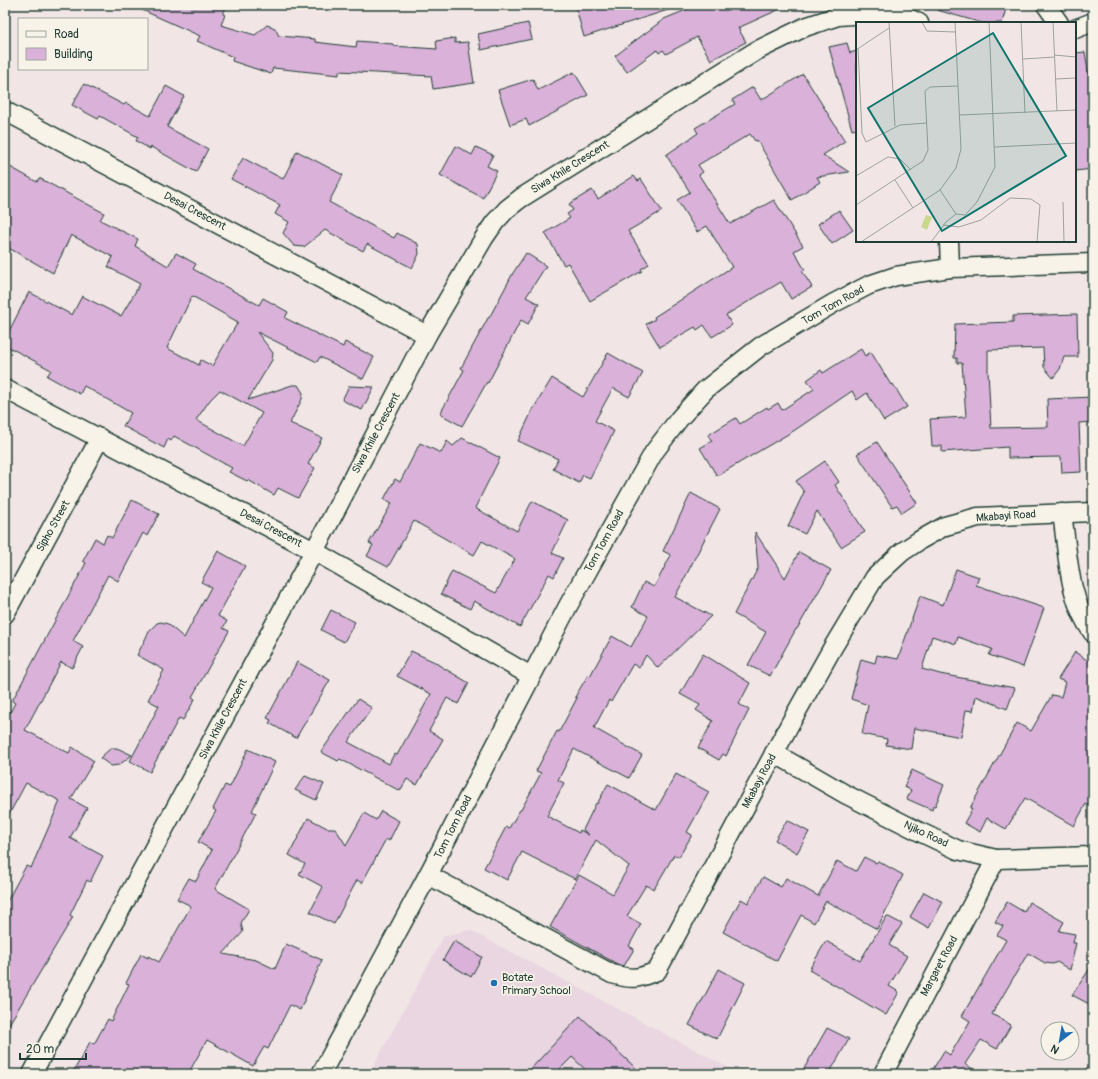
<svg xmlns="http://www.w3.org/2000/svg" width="1098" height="1079" viewBox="0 0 1098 1079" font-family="Pangolin,sans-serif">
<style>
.built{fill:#ead6e1}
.building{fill:#d9b1d9;stroke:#1f3d34;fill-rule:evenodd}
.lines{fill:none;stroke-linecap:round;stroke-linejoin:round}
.minor-casing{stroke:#1f3d34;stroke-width:21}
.minor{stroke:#f7f3e8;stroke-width:18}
.poi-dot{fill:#1f6fb2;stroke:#f7f3e8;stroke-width:1.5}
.labels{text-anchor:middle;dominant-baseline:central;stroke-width:3.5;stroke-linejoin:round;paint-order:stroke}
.street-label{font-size:11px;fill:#1f3d34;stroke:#f7f3e8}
.poi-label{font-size:11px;fill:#1f3d34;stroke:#f7f3e8;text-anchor:start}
.inset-road{fill:none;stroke:#9da29e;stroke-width:1}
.view{fill:#0f766e;fill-opacity:0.15;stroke:#0f766e;stroke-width:2}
.inset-edge{fill:none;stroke:#1f3d34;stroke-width:2}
</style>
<rect width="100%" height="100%" fill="#f1e6e5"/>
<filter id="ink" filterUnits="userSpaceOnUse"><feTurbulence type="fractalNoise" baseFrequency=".025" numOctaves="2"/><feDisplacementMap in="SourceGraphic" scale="8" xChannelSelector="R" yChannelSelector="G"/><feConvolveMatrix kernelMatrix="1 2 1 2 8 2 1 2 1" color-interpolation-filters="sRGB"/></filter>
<g filter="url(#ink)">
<path class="built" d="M470,930l188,100 82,44h-371l75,-138z"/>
<g class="building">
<path d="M131,5h96l-4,9 2,1 -4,10 34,10 12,-10 8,3 4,8 36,3v3l41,5 1,-6 36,3v2l44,3 -1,-8 19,-3v5l13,-1 6,41 -41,6 -2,-13 -92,-5v4l-66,-7 -2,6 -39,-13 1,-4 -36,-16 3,-5z"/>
<path d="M575,5h95l1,4 -87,28z"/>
<path d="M698,5h91l-51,23 8,14 -35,18 -14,-23 -31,17 -3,-4 -4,3 -2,-3 -30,22 -12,-16 49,-37z"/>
<path d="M937,5h70l-5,18h-20l-45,-13z"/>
<path d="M528,23l4,16 -51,11 -3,-16z"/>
<path d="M847,43l3,10 7,-2v78l-5,1 -23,-83z"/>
<path d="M1085,52l8,49v5h-3l3,25v38l-18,2v-118z"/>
<path d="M574,72l14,23 -59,31 -3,-7 -16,6 -12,-35 35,-11 5,11z"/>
<path d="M803,74l42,67 -22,14 26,17 -32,5 3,5 -28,18 -35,-60 -2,1 -5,-7 -52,31 5,7 -4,3 31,49 44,-24 29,46 -9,5 11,19 -3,1 10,16 -21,12 -10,-17 -55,33 6,10 -20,12 -8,-12 -7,5 -2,-3 -35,20 -14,-23 9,-5 -1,-2 78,-50 -25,-41 -10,6 -20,-32 13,-8 -24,-37 32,-22 -3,-5 40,-24 -3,-4 21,-13 8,13z"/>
<path d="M84,84l40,21 2,-2 24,13 16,-30 18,10 -17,31 41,22 -12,23 -45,-25 -1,2 -14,-8 2,-4 -38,-21 -2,3 -26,-14z"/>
<path d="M456,146l16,9 4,-8 17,8 -6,11 10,5 -14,27 -43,-23z"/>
<path d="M297,151l46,24 -14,27 65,36 3,-5 21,11 1,10 -7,14 -45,-24 -4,7 -38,-21 -21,17 -10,-1 -11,-13 6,-11 -14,-8 5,-9 -49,-26 12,-21 40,21z"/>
<path d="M5,164l32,18 2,-4 65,35 -4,7 38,19 -3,7 33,20 8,-13 20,11 -3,5 66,36 4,-7 25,14 -3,6 58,29 2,-5 29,15 -11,22 -43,-22 -3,5 -60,-30 16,21 -1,7 -24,40 44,-15h6l5,8 -1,6 -12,24 32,15 -14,26 7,4 -17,30 -20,-10 -4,7 -26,-15 -1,1 -18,-9 3,-4 -58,-32 -3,5 -3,-2 -4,9 -41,-22 8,-13 -47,-27 -4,8 -33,-18 4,-6 -46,-25v-6l24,-47 43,23 10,-19 39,20 19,-32 -32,-17 5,-10 -42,-22 -18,38 -48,-27zM192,296l46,26 -26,44 -11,-6 -2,5 -32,-17zM220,390l42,23 -19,33 -47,-26 14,-20z"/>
<path d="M634,176l4,5 3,-2 21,32 -34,20 21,33 -8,5 1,2 -52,30 -22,-38 -4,2 -19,-32 25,-15 -3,-4 6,-4 -4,-6 23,-14 6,9z"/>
<path d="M839,210l14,20 -21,14 -14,-20z"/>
<path d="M526,253l20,13 -20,31 13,7 -11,20 -7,-4 -33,63 -1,-1 -25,44 -22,-12 24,-44 -3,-2 27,-50h1l24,-45z"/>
<path d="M1077,314l1,43h-14l-4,12 -7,9 -9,-11 -1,-19 -55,2v20l3,58 57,-1 -1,-28 46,-2v25l-14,1 2,49 -19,1 -1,-16 -53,1v-11l-66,5v-6h-10l-2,-27 36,-2 -4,-54h-5v-5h-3l1,-34 58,-2v-6z"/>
<path d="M861,349l4,7 6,-4 20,33 2,-1 14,23 -23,14 -17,-28 -10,7 -5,-9 -57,39 -78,46 -17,-28 12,-7 -4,-6 28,-17 4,6 27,-17 1,2 10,-6 4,7 32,-21 -7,-9 14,-10 2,3z"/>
<path d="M608,353l35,20 -14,24 -16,-9 -18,33 19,10 -24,47 -7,-3 -4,8 -26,-14 5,-10 -40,-18 14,-30 20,-33 31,19z"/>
<path d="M349,386l25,1 -12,23 -20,-10z"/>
<path d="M462,438l38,20 -25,50 42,23 15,-30 36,19 -16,33 11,5 -9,19 -5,-3 -29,53 -46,-26 -4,8 -29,-15 11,-23 44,22 19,-34 -33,-18 -8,14 -60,-34 -26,46 -21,-11 6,-11 -4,-2 23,-40 -8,-4 11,-20 5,3 20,-39 21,10 6,-12 6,5z"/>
<path d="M877,442l40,61 -15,10 -5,-8 -5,2 -35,-53z"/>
<path d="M825,461l14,21 -4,3 30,47 -24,15 -24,-36 -12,23 -17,-8 16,-34 -8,-11z"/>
<path d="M691,493l29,16 -45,88 36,19 -53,52 -12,-13 -7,13 -6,-4 -22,38 -2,-2 -15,28 48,27 -13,23 -55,-29 -16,31 6,3 -17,33 32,17 1,-3 9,5 -6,-5 13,-27 1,1 11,-20 48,26 20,-36 33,18 -22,40 5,3 -13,22 -5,-2 -20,34 -8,-4 -19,31 14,8 -12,22 5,3 -10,17 -5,-1 -69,-38 29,-52 34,19 16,-28 -33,-26 -21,39 -53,-27 -15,28 -23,-12 22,-41 3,1 11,-18h1l20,-37 -5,-2 21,-40 2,1 18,-34 -2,-1 13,-22 2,1 22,-40 19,11 17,-31 -16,-9 12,-25 10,5 17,-32 -8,-4z"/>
<path d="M132,500l27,14 -12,22 -4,-3 -25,48 -10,-6 -35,66 10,6 -11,21 -11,-6 -36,68 44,23 3,-6 22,14 -23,38 16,9 -17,30 33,18 -13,26 -3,-2 -17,35 3,2 -68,114v-126l21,-39 5,2 29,-67 -34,-18 -21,39v-100l10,-19 -3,-2 74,-138 -3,-2 12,-23 8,5 4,-8 5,3z"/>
<path d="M755,532l30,46 14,-26 32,18 -34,59h-1l-26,47 -22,-11 18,-33 -32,-18 24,-46z"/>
<path d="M218,551l27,15 -27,50 9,5 -4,7 6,3 -37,66 3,2 -12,21 -4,-2 -29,54 -20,-11 29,-55 -11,-6 16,-30 -27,-15 13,-25 7,-7 4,-1 7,2 16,14 27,-51 -10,-5z"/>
<path d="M956,569l23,8 -3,8 68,23 -21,59 -34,-12 3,-6 -34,-12 -2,7 -24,-8 -10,33 18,5 75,14 -8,21 -31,-13 -3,15 -7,-1 -5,27 -47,-9 -3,21 -25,-4 1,-6 -25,-5 6,-29 -17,-6 10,-40 14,4 2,-8 21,4 22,-63 23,9z"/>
<path d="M331,610l24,12 -11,20 -23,-12z"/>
<path d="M411,651l26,12v1l32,19 -11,21 -11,-6 -18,33 14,8 -26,46 -10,-6 -7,12 -60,-32 -2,2 -17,-9 37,-53 14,9 -24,34 41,22 5,-10 3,1 34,-61 -34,-18z"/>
<path d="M1075,652l18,12v144l-7,-4 -12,22 -49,-28 -19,31 -19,-11 -7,14 -16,-9 8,-14 -2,-1 47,-85 14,8 21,-36 9,2 4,-15 -7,-3z"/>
<path d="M703,654l47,29 -11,21 10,6 -23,46 -3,-2 -4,6 -21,-12 15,-27 -17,-11 4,-5 -20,-11z"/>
<path d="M297,662l33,18 -34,58 -27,-15 2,-3 -4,-2z"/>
<path d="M111,748h6l15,7 -13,10 -8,1 -11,-8z"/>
<path d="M248,749l27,13 -23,49 4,2 -41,76 34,20 -8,14 2,9 -20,22 33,6 19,9 11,-25 36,16 -22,50 -10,-5 -22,44 -4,-2 -11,19 -46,-26 -19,34h-116l18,-32 4,2 14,-25 3,2 18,-37 -3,-1 15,-29 7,4v-2l11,6 32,-56 -14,-7 12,-21 7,3 16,-31 -14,-8 18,-31 -3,-2 12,-24 5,2z"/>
<path d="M912,770l32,15 -9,21h-2l-1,4 -25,-11 4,-9 -7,-3z"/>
<path d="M305,776l19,8 -8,16 -21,-10z"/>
<path d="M381,811l18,10 -10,20 -3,-2 -24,44 -5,-3 -23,44 -24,-12 13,-25 -24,-13 6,-10 -16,-9 19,-37 19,10h8l11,17 18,-32 12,7z"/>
<path d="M787,820l22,12 -12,21 -22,-13z"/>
<path d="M864,857l12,6 2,-2 25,14 -26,54 -51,-28 -12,22 -13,-8 -24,46 -54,-29 18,-33 7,4 15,-26 18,10 5,-9 32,18 19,-35 19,10z"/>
<path d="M924,892l19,10 -14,26 -19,-11z"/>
<path d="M1007,902l17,10 5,-10 35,20 -5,9 16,3 -2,9h3l-6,27 -13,-8 -4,2 -8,-1 -17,-10 -36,61 19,11 -14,24 -16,-9 -16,24 16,10h-51l14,-23 6,4 20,-34 -8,-5 44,-76 -9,-5 6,-9 -8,-4z"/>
<path d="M887,916l15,8 -13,21 18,11 -18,30 10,6 -13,23 -77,-45 17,-29 34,20z"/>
<path d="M454,941l28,16 -11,20 -28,-17z"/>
<path d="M1093,964v42l-21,-11z"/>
<path d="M719,969l26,14 -28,56 -28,-14z"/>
<path d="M580,1016l62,58h-52l-18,-17 -17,17h-29z"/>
<path d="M827,1028l22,11 -20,35h-28z"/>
</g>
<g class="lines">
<g class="minor-casing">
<g id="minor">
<path d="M1046,5l13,18"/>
<path d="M1075,29l18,-7"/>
<path d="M5,111l422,224"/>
<path d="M949,241l1,27"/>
<path d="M5,389l309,162 217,125"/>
<path d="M1062,513c6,40 6,87 31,120"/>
<path d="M5,614l95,-176"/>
<path d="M774,753l71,41 75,38 38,18 38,9 97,-3"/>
<path d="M428,875l184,99c21,6 25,5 45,-3l134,-249 42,-75 42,-70 27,-25 18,-12 25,-14 33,-9 115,-5"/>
<path d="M32,1074l295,-547 100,-192 57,-97 11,-16 12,-13 14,-11 235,-147 49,-24 33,-11 43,-3 25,4 13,6"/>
<path d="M321,1074l107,-199 140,-269 86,-154 25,-33 26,-29 56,-44 73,-43 35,-18 27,-9 54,-8 143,-5"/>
<path d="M883,1074l113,-215"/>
</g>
</g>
<use href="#minor" class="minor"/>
</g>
</g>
<circle class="poi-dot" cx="494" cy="983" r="4"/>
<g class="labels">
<g class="street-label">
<text transform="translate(570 167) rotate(-32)">Siwa Khile Crescent</text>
<text transform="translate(195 211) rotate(28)">Desai Crescent</text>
<text transform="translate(833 305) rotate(-29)">Tom Tom Road</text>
<text transform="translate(376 433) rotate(-62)">Siwa Khile Crescent</text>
<text transform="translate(1006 516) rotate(-4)">Mkabayi Road</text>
<text transform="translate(53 526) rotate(-61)">Sipho Street</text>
<text transform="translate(271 528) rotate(28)">Desai Crescent</text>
<text transform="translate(604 541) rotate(-61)">Tom Tom Road</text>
<text transform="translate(223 719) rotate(-62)">Siwa Khile Crescent</text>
<text transform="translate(759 781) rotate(-62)">Mkabayi Road</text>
<text transform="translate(453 827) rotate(-63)">Tom Tom Road</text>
<text transform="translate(926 834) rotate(25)">Njiko Road</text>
<text transform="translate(939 966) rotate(-62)">Margaret Road</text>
</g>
<g class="poi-label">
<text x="502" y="977">Botate<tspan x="502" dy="13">Primary School</tspan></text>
</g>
</g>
<g transform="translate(856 22)">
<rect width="220" height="220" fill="#f1e6e5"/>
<path d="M70,193l6,2 -5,13 -6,-3z" fill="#c9d88c"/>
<path class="inset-road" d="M33,0l6,104M66,0l5,9 28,1M165,0l4,91M197,0l4,89M2,26l4,85 4,9 34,-17 27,-2M0,28l33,-22M198,33l22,2M167,37l32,-2M200,57l20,-1M104,93l116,-5M139,125l81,-4M0,154l32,-19 12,2 11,11M39,158l18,28M84,168l16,24 9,1 12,-13 18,-35 -6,-145M207,180l1,40M0,183l67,-44 5,-11 -3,-59 5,-4 28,-1M87,203l16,2 22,-7 29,-22 21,1 9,6 -3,37M5,220l79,-52 16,-22 5,-19 -6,-127M75,220l15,-20 10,-8"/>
<path class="view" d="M137,11l73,123 -124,75 -74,-123z"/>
<rect width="220" height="220" class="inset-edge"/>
</g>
<rect width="1098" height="1079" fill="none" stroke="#f7f3e8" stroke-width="20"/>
<rect x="10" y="10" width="1078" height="1059" fill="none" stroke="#1f3d34" stroke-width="1.5" filter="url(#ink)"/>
<rect x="18" y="18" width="130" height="52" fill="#f7f3e8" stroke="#a1aaa0"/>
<rect x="26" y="31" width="20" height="6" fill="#f7f3e8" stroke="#a1aaa0"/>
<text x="54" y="38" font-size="12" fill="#1f3d34">Road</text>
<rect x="26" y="48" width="20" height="12" fill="#d9b1d9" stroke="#a1aaa0"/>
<text x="54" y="58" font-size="12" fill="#1f3d34">Building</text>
<g transform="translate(1060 1041) rotate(211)"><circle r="19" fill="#f7f3e8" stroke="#a1aaa0"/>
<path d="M0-3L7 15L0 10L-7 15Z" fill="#1f6fb2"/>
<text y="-6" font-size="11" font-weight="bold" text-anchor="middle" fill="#1f3d34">N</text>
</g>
<path d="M20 1053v6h66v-6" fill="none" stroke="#1f3d34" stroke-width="2"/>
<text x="26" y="1053" font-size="12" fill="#1f3d34" stroke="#f7f3e8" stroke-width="3" paint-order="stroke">20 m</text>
</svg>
